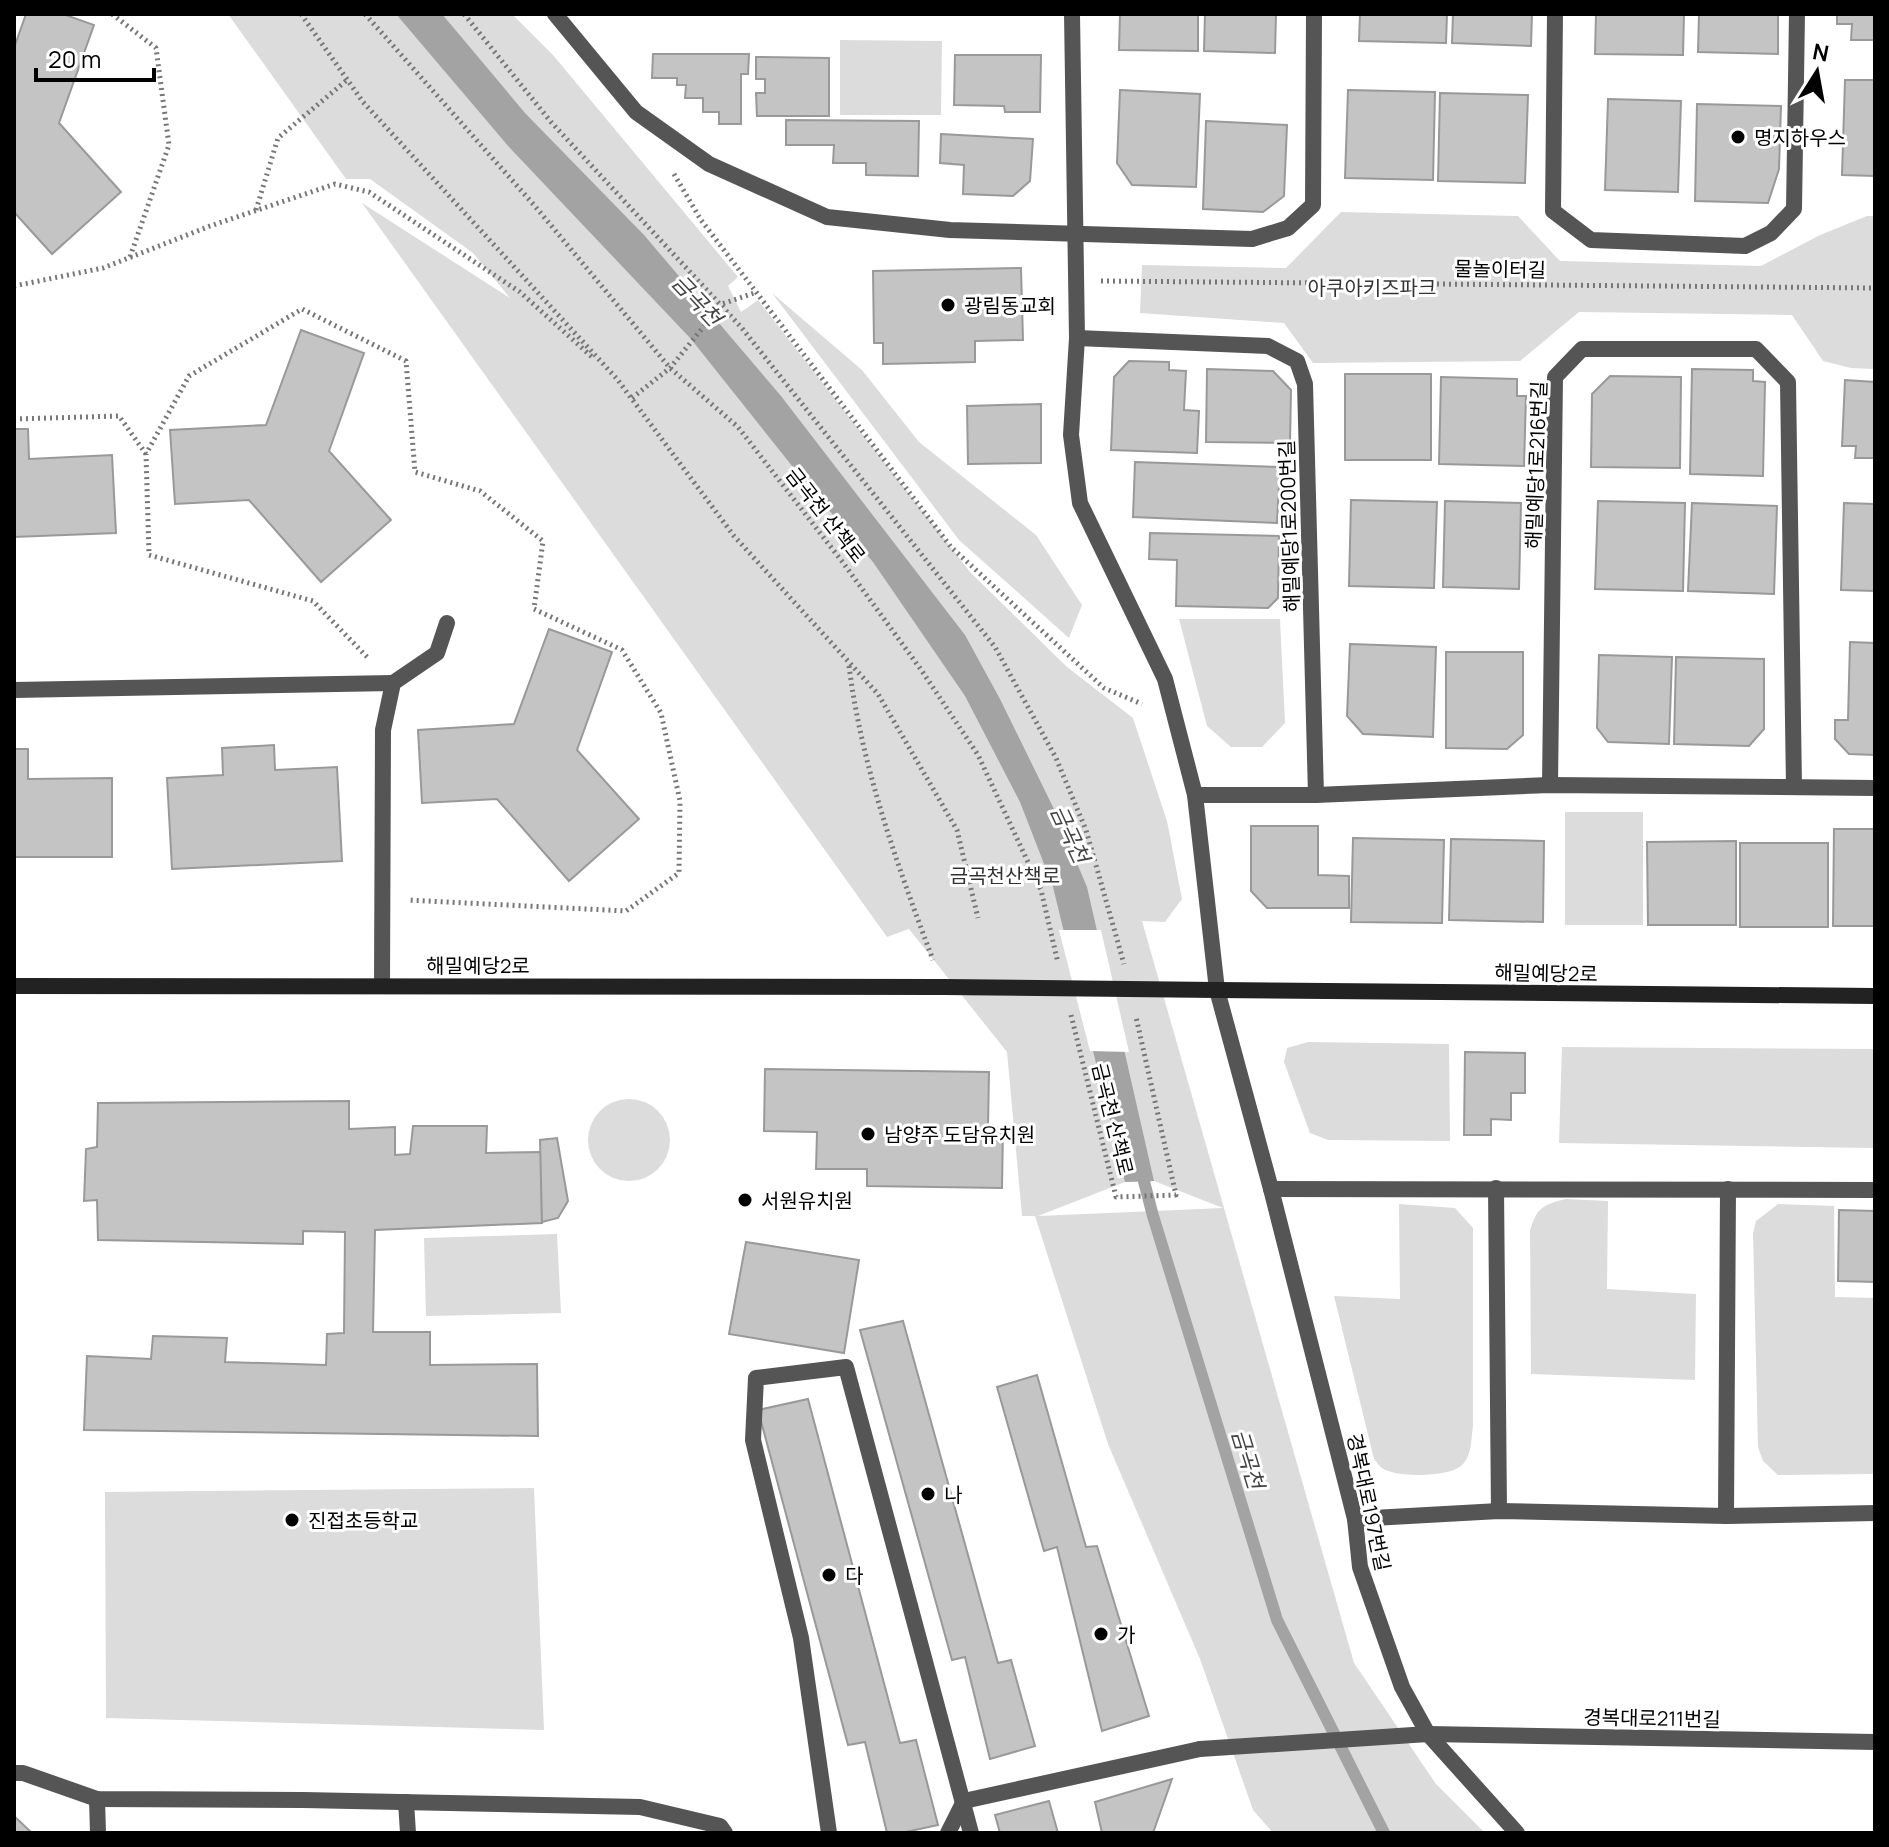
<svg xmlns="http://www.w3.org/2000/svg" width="1889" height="1847" viewBox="0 0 1889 1847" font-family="Manrope,'Noto Sans KR',sans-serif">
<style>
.green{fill:#dcdcdc;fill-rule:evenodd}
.water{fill:#a3a3a3}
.pier{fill:#fff}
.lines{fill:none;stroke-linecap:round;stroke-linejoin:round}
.stream{stroke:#a3a3a3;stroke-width:12}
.building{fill:#c4c4c4;stroke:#999;stroke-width:2}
.path{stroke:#777;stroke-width:5;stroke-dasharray:2 4;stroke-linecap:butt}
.lane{stroke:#555;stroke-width:16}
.street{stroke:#555;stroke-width:16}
.secondary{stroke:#222;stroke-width:16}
.secondary-bridge{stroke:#222;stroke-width:16}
.poi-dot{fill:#000;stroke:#fff;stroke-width:3}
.labels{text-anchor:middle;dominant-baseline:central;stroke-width:6;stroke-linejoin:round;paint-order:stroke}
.poi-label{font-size:20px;fill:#000;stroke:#fff;text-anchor:start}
.street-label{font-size:20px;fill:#000;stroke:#fff}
.park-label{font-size:20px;fill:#333;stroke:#fff}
.water-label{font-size:22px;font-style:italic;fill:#444;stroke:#fff}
</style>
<rect width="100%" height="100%" fill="#fff"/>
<g class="green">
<path d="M228,14h284l41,41 185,222 -10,9 13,26 17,-12 212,272 97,95 66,51 34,103 15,78 -17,23 -23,-1 212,742 82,121 49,49h-212l-20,-23 -53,-151 -92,-215 -73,-228h-13l-15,-164 -98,-123 -22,8 -525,-734 148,95 -37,-45 -103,-74h-24zM1154,1181l69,27 -185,8 87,-34z"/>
<path d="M840,40l102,1 -1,74h-101z"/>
<path d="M1341,212l177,4 42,45 201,5 59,-31 47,-19h8v153l-24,-1 -28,-7 -31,-46 -213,-3 -59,49 -207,2 -29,-40 -144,-10 2,-48 144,3z"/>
<path d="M772,293l90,77 57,72 117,93 46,70 -13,33 -110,-98z"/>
<path d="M1179,619h101l5,104 -23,24h-31l-24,-21z"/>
<rect x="1565" y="812" width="78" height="113"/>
<path d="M1308,1042l141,2 1,97 -122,-1 -18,-7 -26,-71 3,-14z"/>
<path d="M1562,1047l313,2v99l-316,-5z"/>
<circle cx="629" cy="1140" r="41"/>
<path d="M1566,1199l42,2 -1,88 89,5 -1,86 -164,-6 -1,-143c6,-23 14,-27 36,-32z"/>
<path d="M1399,1204l56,4 18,20v198c-2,13 -1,31 -12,40 -13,11 -65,12 -79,2 -3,-2 -5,-6 -8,-9l-40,-163 66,3z"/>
<path d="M1778,1204l56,2 1,91 40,1v176l-97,1 -15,-14 -5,-14 -5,-214 3,-12z"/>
<path d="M557,1234l4,79 -135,3 -2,-78z"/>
<path d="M534,1488l10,242 -438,-12 -1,-226z"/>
</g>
<path class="water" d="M396,14h46l83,99 119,122 137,161 184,239 35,64 54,110 33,78 67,294 -29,1 -72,-295 -33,-85 -55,-106 -92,-134 -73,-86 -109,-137 -182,-192z"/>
<path class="pier" d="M1059,930h42l28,122 -39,-1z"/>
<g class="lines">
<path class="stream" d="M1140,1166l13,50 124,404 107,213"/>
</g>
<g class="building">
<path d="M26,14h37l31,11 -35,98 62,69 -69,62 -38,-42v-164z"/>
<path d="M1120,14h78v37l-79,-1z"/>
<path d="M1205,14h71l-1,39 -71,-2z"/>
<path d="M1360,14h87l-1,29 -87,-2z"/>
<path d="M1453,14h79l-1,32 -79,-3z"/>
<path d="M1596,14h88l-1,41 -88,-1z"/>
<path d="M1699,14h79v40l-80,-2z"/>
<path d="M1837,14h38v26h-24l1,-16h-15z"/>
<path d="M653,54h96l-1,20h-7v50h-22v-12h-16v-14h-18l1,-13h-9v-7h-25z"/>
<path d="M955,55h86l-1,57h-35l-1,-6 -50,-1z"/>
<path d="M756,57l73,1v58h-72l-1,-23h9v-14h-9z"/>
<path d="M1845,80h30v96l-33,-1z"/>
<path d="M1120,90l80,4 -4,93 -64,-2 -15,-22z"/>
<path d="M1348,90l87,2 -2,88 -88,-2z"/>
<path d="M1440,93l88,2 -3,88 -87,-2z"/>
<path d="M1608,99l73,2 -3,91 -73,-2z"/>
<path d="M1697,104l84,2 -2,63 -11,34 -73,-2z"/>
<path d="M786,120l133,1 -1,55 -52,-1v-12h-33l1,-18h-48z"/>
<path d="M1206,121l81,4 -3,71 -21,16 -60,-3z"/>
<path d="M941,134l92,5 -3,42 -17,15 -50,-2 1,-29 -24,-2z"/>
<path d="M1021,268l2,72 -48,1v21l-92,2v-21h-9l-1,-72z"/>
<path d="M301,330l63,23 -35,98 62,69 -70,62 -72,-82 -74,4 -5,-74 96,-5z"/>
<path d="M1129,361l40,1v8l17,1 -2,39 15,1 -2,42 -86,-3 3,-73z"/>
<path d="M1207,369l66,2 18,19 -1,53 -84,-1z"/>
<path d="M1692,369l61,1v11l12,1 -2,94 -73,-2z"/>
<rect x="1345" y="374" width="86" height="86"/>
<path d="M1610,376l71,1 -1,91 -89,-1 1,-73z"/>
<path d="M1441,377l76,2v17h9l-2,70 -85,-2z"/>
<path d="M1845,380l30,2v76h-20l1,-12h-14z"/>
<path d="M1041,404v59l-73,1 -1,-58z"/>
<path d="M14,429h14l1,30 83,-4 4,78 -102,4z"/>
<path d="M1135,462l145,5 -3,56 -144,-6z"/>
<path d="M1351,500l86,2 -3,86 -85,-2z"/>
<path d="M1445,501l76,2 -2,86 -76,-2z"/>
<path d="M1598,501l87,2 -2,88 -88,-2z"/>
<path d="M1692,503l85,3 -3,88 -86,-3z"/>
<path d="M1844,503l31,1v87l-34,-1z"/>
<path d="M1150,533l129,3 -1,62 -10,10 -92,-2 1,-46 -28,-1z"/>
<path d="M549,629l63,23 -35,98 62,69 -70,62 -72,-82 -75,4 -4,-73 96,-6z"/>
<path d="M1850,642l25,1v112l-26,-1 -14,-15v-19h13z"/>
<path d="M1350,644l86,3 -3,90 -70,-3 -16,-18z"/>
<path d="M1446,652h77v83l-16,14 -61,-1z"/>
<path d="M1599,655l73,2 -3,87 -61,-2 -11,-14z"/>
<path d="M1676,657l88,2v70l-15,17 -75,-2z"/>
<path d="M274,745l1,25 62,-3 5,94 -170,8 -5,-91 56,-3 -1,-27z"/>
<path d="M14,749h14v30l84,-1v79h-98z"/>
<path d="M1251,826h67v49l31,1v32h-82l-16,-17z"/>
<path d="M1834,829h41v97h-42z"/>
<path d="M1353,838l91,2 -2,83 -91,-1z"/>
<path d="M1451,839l93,2 -1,81 -94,-2z"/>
<path d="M1736,841v84h-88l-1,-83z"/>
<rect x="1740" y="843" width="88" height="84"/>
<path d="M1465,1052l60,1v40h-14v27l-20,-1v16h-27z"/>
<path d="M765,1069l224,3 -1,55 15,1 -1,60 -135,-2v-17h-51l1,-37 -53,-1z"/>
<path d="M349,1101v28l46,-2v28l15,-1 3,-28h74l-1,27 55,-1 1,71 -167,7 -2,102h57v33l107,-1 1,72 -454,-6 3,-74 64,3 2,-23 74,2 -2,24 101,3 1,-31 17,-1 1,-101 -42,-1v13l-205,-4 -1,-40 -13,1 2,-52 11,-2 1,-44z"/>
<path d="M557,1138l11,63 -10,17 -16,4 -2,-82z"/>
<path d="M1839,1210l36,1v71l-37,-1z"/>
<path d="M746,1242l113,18 -15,93 -115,-19z"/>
<path d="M903,1321l95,342 13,-3 24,86 -45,13 -25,-102 -13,3 -92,-330z"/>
<path d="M1037,1375l49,172 11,-1 52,170 -47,15 -45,-184 -13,4 -47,-164z"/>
<path d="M808,1399l92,344 16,-3 22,85 -37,8h-14l-22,-91 -17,3 -90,-335z"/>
<path d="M1172,1779l-19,54h-51l-7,-31z"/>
<path d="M1049,1801l9,32h-58l-5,-18z"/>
<path d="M14,1816l18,17h-18z"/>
</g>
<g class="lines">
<g class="path">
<path d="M112,14l44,34 13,97 -39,112"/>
<path d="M301,14l62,88 254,277 117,157 144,158 79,136 21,88"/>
<path d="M365,14l169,191 136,163 68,59 106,137 78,107 56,84 63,135 17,73"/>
<path d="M464,14l87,108 190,205 254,320 61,111 30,72 38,134"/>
<path d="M674,174l27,46 250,327 153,141 38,16"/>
<path d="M256,210l22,-72 69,-58"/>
<path d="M1101,281l774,7"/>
<path d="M14,286l89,-18 107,-42 125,-42 34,8 151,100 72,65"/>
<path d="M632,398l38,-30 52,-64 35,-12"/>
<path d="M14,419l105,-3 27,38"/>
<path d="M367,657l-54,-56 -164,-46 -3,-101 43,-78 113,-67 104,52 9,111 65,19 63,50 -9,68 88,41 39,63 19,88 -1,72 -53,38 -219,-11"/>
<path d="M849,666c13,102 48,198 84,294"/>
<path d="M1071,1015l45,182 60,-2 -40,-178"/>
</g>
<g class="lane">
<path d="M14,690l379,-7"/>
<path d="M382,985l1,-255 10,-47 44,-30 10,-30"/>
<path d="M14,1773h9l74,26 206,1 337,7 80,19 5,7"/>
<path d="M97,1799l1,34"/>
<path d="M406,1802l2,31"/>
<path d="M829,1833l-28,-195 -48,-198 3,-62 90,-11 125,466"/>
<path d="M948,1833l16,-32 236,-52"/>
</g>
<g class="street">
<path d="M555,14l81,98 73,52 118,53 123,13 302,9 36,-11 25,-23 1,-191"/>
<path d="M1072,14l5,324 -6,97 9,68 85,176 30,116 22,195 54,199 84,330 5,48 42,120 26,47 89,99"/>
<path d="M1555,14l-2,197 38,29 154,6 26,-13 23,-24 3,-195"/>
<path d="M1077,338l191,8 29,15 8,23 11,411h-121"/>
<path d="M1550,785l5,-408 27,-28h174l32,33 6,405"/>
<path d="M1316,795l234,-10 325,3"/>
<path d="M1496,1188l3,323"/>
<path d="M1271,1189l604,1"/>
<path d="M1726,1516l2,-327"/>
<path d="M1355,1519l144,-8 227,5 149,-3"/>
<path d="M1200,1749l228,-15 447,8"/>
</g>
<g class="secondary">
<path d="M14,986l929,1"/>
<path d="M1217,990l658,6"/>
</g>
<path class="secondary-bridge" d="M943,987l274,3"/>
</g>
<g class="poi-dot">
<circle cx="1738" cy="137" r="8"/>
<circle cx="948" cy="305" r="8"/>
<circle cx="868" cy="1134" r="8"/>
<circle cx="745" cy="1200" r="8"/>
<circle cx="928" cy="1494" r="8"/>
<circle cx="292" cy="1520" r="8"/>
<circle cx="829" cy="1575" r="8"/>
<circle cx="1101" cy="1634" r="8"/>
</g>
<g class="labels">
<g class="poi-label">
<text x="1754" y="137">명지하우스</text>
<text x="964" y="305">광림동교회</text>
<text x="884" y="1134">남양주 도담유치원</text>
<text x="761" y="1200">서원유치원</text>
<text x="944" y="1494">나</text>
<text x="308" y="1520">진접초등학교</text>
<text x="845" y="1575">다</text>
<text x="1117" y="1634">가</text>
</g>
<g class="street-label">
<text transform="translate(1500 269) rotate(1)">물놀이터길</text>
<text transform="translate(1536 465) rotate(-88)">해밀예당1로216번길</text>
<text transform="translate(826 515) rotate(52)">금곡천 산책로</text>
<text transform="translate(1289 526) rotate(-92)">해밀예당1로200번길</text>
<text x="478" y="965">해밀예당2로</text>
<text transform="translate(1546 973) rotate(1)">해밀예당2로</text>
<text transform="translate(1113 1119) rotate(76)">금곡천 산책로</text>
<text transform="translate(1369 1502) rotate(78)">경복대로197번길</text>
<text transform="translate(1652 1718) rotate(1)">경복대로211번길</text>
</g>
<g class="park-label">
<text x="1372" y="287">아쿠아키즈파크</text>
<text x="1005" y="875">금곡천산책로</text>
</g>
<g class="water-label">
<text transform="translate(697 300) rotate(47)">금곡천</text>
<text transform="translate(1070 834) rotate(65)">금곡천</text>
<text transform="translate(1248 1459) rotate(73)">금곡천</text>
</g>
</g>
<rect width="1889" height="1847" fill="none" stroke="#000000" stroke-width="32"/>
<g transform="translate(1817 72) rotate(11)" stroke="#ffffff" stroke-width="6" paint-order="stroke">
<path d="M0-6L14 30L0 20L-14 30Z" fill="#000000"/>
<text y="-12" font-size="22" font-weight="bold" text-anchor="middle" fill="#000000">N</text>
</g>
<path d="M36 68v12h118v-12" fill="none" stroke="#000000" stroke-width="4"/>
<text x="48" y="68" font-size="24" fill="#000000" stroke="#ffffff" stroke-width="6" paint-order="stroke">20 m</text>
</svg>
